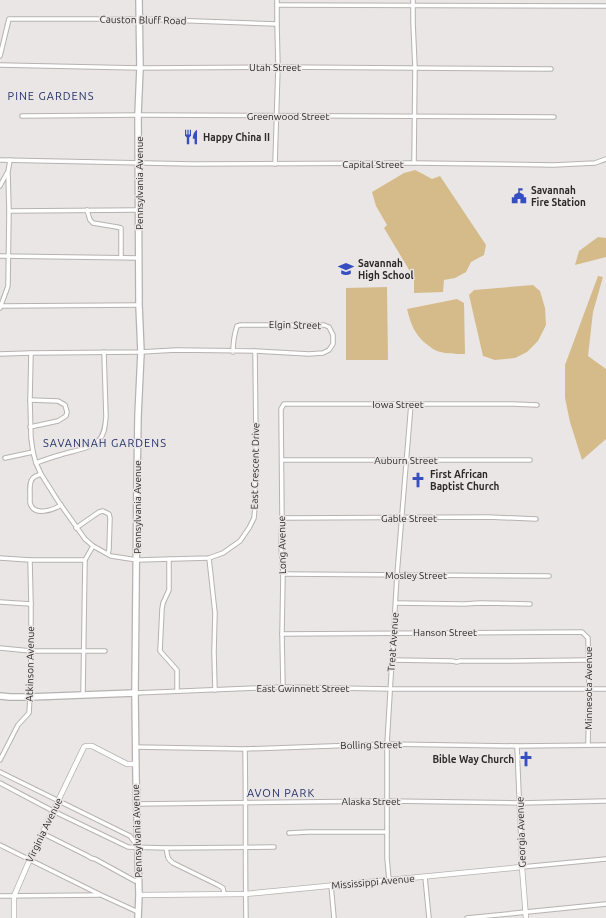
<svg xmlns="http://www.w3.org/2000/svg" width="606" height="918" viewBox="0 0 606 918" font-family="Ubuntu,sans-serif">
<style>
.green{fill:#d6bb8a}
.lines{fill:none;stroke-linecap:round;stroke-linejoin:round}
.minor-casing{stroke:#b6b2b1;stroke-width:5.5}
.tertiary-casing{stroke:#b6b2b1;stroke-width:6}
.secondary-casing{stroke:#b6b2b1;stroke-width:8}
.minor{stroke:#fff;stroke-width:3.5}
.tertiary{stroke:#fff;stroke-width:4.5}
.secondary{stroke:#fff;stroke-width:5.5}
.labels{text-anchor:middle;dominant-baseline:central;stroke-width:3;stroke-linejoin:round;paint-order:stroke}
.street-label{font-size:10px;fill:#2b2929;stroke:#eae6e5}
.poi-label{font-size:10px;font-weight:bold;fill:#2b2929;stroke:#eae6e5;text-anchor:start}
.neighbourhood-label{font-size:11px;letter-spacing:1px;fill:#212f67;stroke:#eae6e5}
</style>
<rect width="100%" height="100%" fill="#eae6e5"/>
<g class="green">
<path d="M415,170l8,4 9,5 8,-3 46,69 -2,10 -13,7 -5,10 -11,6 -11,2 -1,12 -29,1v-15l-30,-50 3,-3 -11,-19 -4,-14 32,-19z"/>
<path d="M598,237l8,1v19l-31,8 4,-14z"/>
<path d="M598,276l5,1 -10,35 -5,44 18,13v70l-24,21 -12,-38 -5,-24v-33z"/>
<path d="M533,285l7,6 5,17 1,17 -8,16 -11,11 -12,6 -20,2 -12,-4 -14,-61 5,-5z"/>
<path d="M387,287l1,73h-42v-72z"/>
<path d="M457,299l7,4 1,51c-9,0 -19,0 -28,-3 -3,-1 -5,-3 -8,-5 -14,-10 -18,-21 -22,-37z"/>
</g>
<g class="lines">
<g class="minor-casing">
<g id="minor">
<path d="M413,0v22l2,46 -1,95"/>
<path d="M277,5l329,1"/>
<path d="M0,56l9,-37h131l137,5"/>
<path d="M0,65l140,3 138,-1 273,2"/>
<path d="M22,116l116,-1 416,2"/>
<path d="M0,160l193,4 221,-1 140,2 41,-2 11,-4"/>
<path d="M275,164l3,-97 -1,-43v-24"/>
<path d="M0,186l7,-13"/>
<path d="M87,210l3,10 3,3 24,4 4,1v29"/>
<path d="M9,211l130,-1"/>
<path d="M0,256l139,2"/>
<path d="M1,306l138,-1"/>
<path d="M0,308l8,-22 1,-75 -1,-39 2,-12"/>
<path d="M31,353l-1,47 1,38 2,14 3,11 5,11 17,27 27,38 8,7 18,10 26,4 72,-2 14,-5 17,-12 9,-13 5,-10 1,-11v-24l1,-43 -1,-89"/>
<path d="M0,354l31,-1 110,-1 35,-2 79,1 54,3 14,-1 6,-3 4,-6v-9l-4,-8 -5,-2h-83l-4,1c-3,9 -4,17 -4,26"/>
<path d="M30,400l28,1 7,4 2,7 -1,4 -8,5 -28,6"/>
<path d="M5,458l28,-6"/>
<path d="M282,460h248"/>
<path d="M36,463c8,-3 16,-6 24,-8 11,-4 31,-6 39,-15 6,-6 6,-15 7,-23l-2,-65"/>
<path d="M41,474c-2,1 -6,2 -8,4 -4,4 -3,10 -3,16 0,3 0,6 0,9 4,14 23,7 31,2"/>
<path d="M282,518l206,-1 48,2"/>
<path d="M76,528l23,-16 4,-1 6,3 1,4 -1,32 -1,3"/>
<path d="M0,558l30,2h55"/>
<path d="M209,558l6,55 -1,39 1,38"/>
<path d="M169,559v31l-6,13 -1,6 -2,42 17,19v21"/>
<path d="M283,574l266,2"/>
<path d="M0,602l31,2"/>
<path d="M396,603l68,1 16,-1 50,1"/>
<path d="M282,634l300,-2 6,6 1,50 -1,56"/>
<path d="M0,648l31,3h74"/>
<path d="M392,660l60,1 5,1 3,-1h52l76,-1"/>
<path d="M283,687l-1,-53 1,-60 -2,-27 1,-29 -1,-109 3,-5h229l24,1"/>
<path d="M135,693l148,-6 107,2h216"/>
<path d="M83,694l2,-134 8,-14"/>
<path d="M517,746l5,121 84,-8"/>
<path d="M136,747l109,2 142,-5 130,2 89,-1"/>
<path d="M245,749c1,57 0,113 1,169"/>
<path d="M0,760l18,-35 11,-12 1,-16 1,-46v-47l-1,-44"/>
<path d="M0,772l130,64 8,11"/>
<path d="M0,783l53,28 75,36 38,1 108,-1"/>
<path d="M137,804l250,-3 133,2 86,-2"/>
<path d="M42,833l46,23 3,2 4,1 40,22 4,-1"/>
<path d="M289,833l20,-1h78"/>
<path d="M0,845l101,50 37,17"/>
<path d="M166,848c2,7 0,10 7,15l45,22 5,3 1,5 1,1"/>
<path d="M425,877l4,41"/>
<path d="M389,880l-2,-22v-114l10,-169 14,-171"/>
<path d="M331,885l3,33"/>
<path d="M0,896l99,-1"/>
<path d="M467,918l139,-14"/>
</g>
</g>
<g class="tertiary-casing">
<g id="tertiary">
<path d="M139,895l106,-1 277,-27 4,51"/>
<path d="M14,918v-22l16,-37 54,-112 2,-1h6l35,18h9"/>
</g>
</g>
<g class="secondary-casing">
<g id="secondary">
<path d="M0,696l10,1h20l105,-4"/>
<path d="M138,918l1,-23 -3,-119 -1,-83 2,-213 1,-64 3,-64 -2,-47 -1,-190 2,-47 -1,-68"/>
</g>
</g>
<use href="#minor" class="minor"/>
<use href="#tertiary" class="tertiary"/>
<use href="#secondary" class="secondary"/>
</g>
<defs>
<g id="restaurant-bare" transform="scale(1.2)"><path d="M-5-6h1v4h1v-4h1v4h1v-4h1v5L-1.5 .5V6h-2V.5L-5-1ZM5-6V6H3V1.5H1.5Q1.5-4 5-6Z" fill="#374ec0" stroke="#eae6e5" stroke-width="2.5" paint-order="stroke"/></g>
<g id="civic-bare" transform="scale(1.2)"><path d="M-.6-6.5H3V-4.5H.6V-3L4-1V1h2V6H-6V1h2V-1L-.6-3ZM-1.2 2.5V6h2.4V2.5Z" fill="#374ec0" stroke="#eae6e5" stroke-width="2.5" paint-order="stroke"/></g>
<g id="school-bare" transform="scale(1.2)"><path d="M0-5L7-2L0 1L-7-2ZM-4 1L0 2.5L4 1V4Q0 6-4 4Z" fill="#374ec0" stroke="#eae6e5" stroke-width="2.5" paint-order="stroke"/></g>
<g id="church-bare" transform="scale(1.2)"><path d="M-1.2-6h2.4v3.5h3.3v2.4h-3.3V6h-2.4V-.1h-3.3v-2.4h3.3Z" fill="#374ec0" stroke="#eae6e5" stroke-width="2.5" paint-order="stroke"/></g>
</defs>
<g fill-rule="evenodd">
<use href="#restaurant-bare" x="191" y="137"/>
<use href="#civic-bare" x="519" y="196"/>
<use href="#school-bare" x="346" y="269"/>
<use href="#church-bare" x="418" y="480"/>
<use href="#church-bare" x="526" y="759"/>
</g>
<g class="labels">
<g class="street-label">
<text transform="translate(143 20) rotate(1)">Causton Bluff Road</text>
<text x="275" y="67">Utah Street</text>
<text x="288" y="116">Greenwood Street</text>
<text x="373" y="164">Capital Street</text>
<text transform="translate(139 183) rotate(-90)">Pennsylvania Avenue</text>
<text transform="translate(295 325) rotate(1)">Elgin Street</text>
<text x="398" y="404">Iowa Street</text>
<text x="406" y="460">Auburn Street</text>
<text transform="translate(255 466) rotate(-89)">East Crescent Drive</text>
<text transform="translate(137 507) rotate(-90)">Pennsylvania Avenue</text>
<text x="409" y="518">Gable Street</text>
<text transform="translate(282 545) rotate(-91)">Long Avenue</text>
<text x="416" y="575">Mosley Street</text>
<text x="445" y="632">Hanson Street</text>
<text transform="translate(393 642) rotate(-86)">Treat Avenue</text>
<text transform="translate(30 664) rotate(-89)">Atkinson Avenue</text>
<text x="303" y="688">East Gwinnett Street</text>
<text transform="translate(588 688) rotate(-90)">Minnesota Avenue</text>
<text transform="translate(371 745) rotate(-1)">Bolling Street</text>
<text x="371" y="801">Alaska Street</text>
<text transform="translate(44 830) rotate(-64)">Virginia Avenue</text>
<text transform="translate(137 831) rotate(-92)">Pennsylvania Avenue</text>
<text transform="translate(521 832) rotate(-92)">Georgia Avenue</text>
<text transform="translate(373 882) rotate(-5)">Mississippi Avenue</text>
</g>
<g class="poi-label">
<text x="203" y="137">Happy China II</text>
<text x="531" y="190">Savannah<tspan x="531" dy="12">Fire Station</tspan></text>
<text x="358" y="263">Savannah<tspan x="358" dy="12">High School</tspan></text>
<text x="430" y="474">First African<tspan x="430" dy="12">Baptist Church</tspan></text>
<text x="514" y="759" text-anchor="end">Bible Way Church</text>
</g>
<g class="neighbourhood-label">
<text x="51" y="96">PINE GARDENS</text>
<text x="105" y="443">SAVANNAH GARDENS</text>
<text x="281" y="793">AVON PARK</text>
</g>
</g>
</svg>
